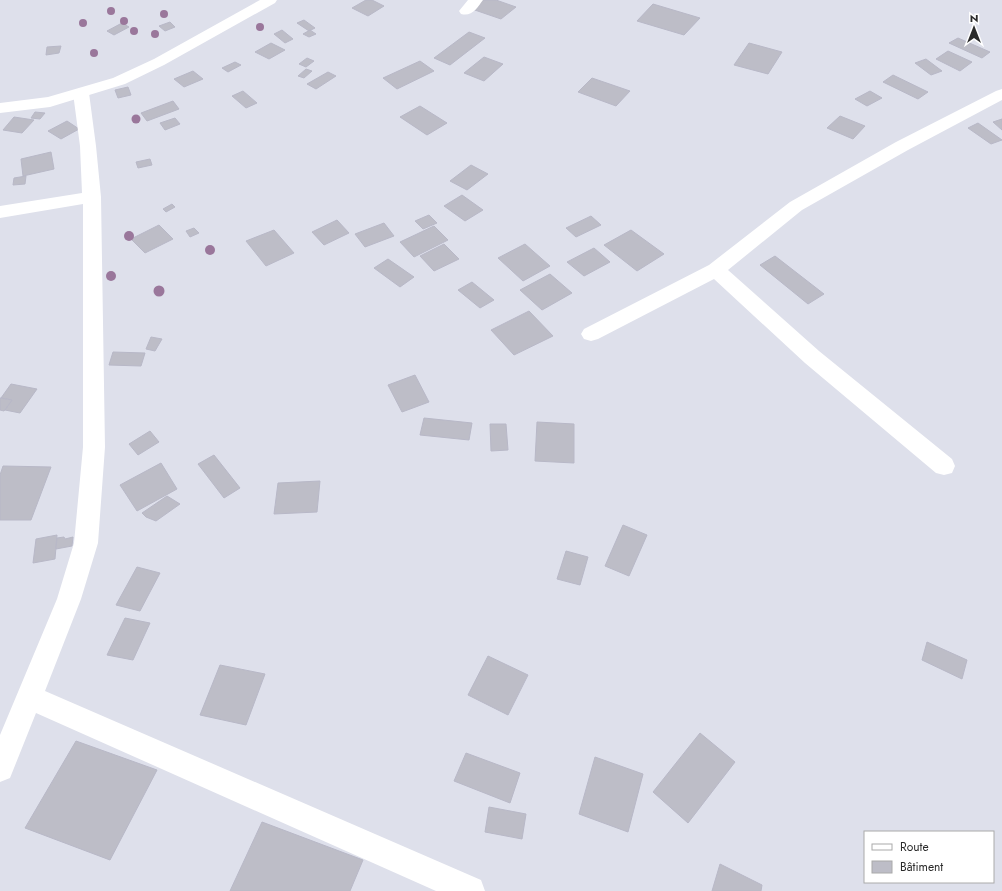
<svg xmlns="http://www.w3.org/2000/svg" width="1002" height="891" viewBox="0 0 1002 891" font-family="Jost,sans-serif">
<style>
.building{fill:#bdbdc7;stroke:#b8b8c7}
.lines{fill:none;stroke-linecap:round;stroke-linejoin:round}
.minor{fill:#fff;fill-rule:evenodd}
.secondary{fill:#fff;fill-rule:evenodd}
.tree{fill:#9a779b}
</style>
<rect width="100%" height="100%" fill="#dee0eb"/>
<g class="building">
<path d="M366,0h6l12,6 -16,10 -16,-8z"/>
<path d="M475,0h21l20,7 -15,12 -35,-12z"/>
<path d="M653,4l47,14 -16,17 -47,-14z"/>
<path d="M304,20l11,8 -6,3 -12,-8z"/>
<path d="M170,22l5,5 -10,4 -6,-5z"/>
<path d="M122,23l7,4 -15,8 -7,-4z"/>
<path d="M282,30l11,9 -8,4 -11,-9z"/>
<path d="M310,30l6,4 -7,3 -6,-3z"/>
<path d="M469,32l16,6 -35,27 -16,-7z"/>
<path d="M958,38l32,14 -8,6 -33,-15z"/>
<path d="M271,43l14,7 -16,9 -14,-7z"/>
<path d="M749,43l33,9 -14,22 -34,-9z"/>
<path d="M61,46l-2,7 -13,2 1,-8z"/>
<path d="M948,51l24,11 -12,9 -24,-12z"/>
<path d="M484,57l19,7 -19,17 -20,-8z"/>
<path d="M307,58l7,3 -8,6 -7,-3z"/>
<path d="M926,59l16,12 -11,4 -16,-12z"/>
<path d="M420,61l14,10 -37,18 -14,-11z"/>
<path d="M235,62l6,3 -13,7 -6,-4z"/>
<path d="M306,69l6,2 -8,7 -6,-2z"/>
<path d="M193,71l10,8 -19,8 -10,-8z"/>
<path d="M328,72l8,4 -20,13 -9,-5z"/>
<path d="M893,75l35,17 -10,7 -35,-17z"/>
<path d="M592,78l38,13 -14,15 -38,-14z"/>
<path d="M128,87l3,8 -13,3 -3,-8z"/>
<path d="M243,91l14,12 -11,5 -14,-12z"/>
<path d="M870,91l12,7 -15,8 -12,-7z"/>
<path d="M173,101l6,8 -32,12 -6,-8z"/>
<path d="M420,106l27,17 -20,12 -27,-18z"/>
<path d="M35,112l10,1 -5,6 -9,-1z"/>
<path d="M840,116l25,10 -12,13 -26,-11z"/>
<path d="M14,117l20,3 -12,13 -19,-3z"/>
<path d="M175,118l5,6 -15,6 -5,-7z"/>
<path d="M1002,119v11l-9,-8z"/>
<path d="M67,121l12,8 -18,10 -13,-8z"/>
<path d="M978,123l24,17 -11,4 -23,-16z"/>
<path d="M51,152l3,17 -31,7 -2,-17z"/>
<path d="M150,159l2,6 -14,3 -2,-6z"/>
<path d="M471,165l17,9 -21,16 -17,-9z"/>
<path d="M26,176l-1,8 -12,1 1,-7z"/>
<path d="M462,195l21,15 -18,11 -21,-15z"/>
<path d="M172,204l3,3 -9,5 -3,-3z"/>
<path d="M429,215l8,8 -14,6 -8,-8z"/>
<path d="M591,216l10,9 -25,12 -10,-9z"/>
<path d="M337,220l12,13 -25,12 -12,-13z"/>
<path d="M384,223l10,13 -29,11 -10,-13z"/>
<path d="M159,225l14,14 -28,14 -14,-14z"/>
<path d="M434,226l14,14 -34,17 -14,-15z"/>
<path d="M194,228l5,5 -9,4 -4,-6z"/>
<path d="M274,230l20,23 -28,13 -20,-25z"/>
<path d="M631,230l33,24 -27,17 -33,-26z"/>
<path d="M444,244l15,15 -25,12 -14,-15z"/>
<path d="M525,244l25,22 -27,15 -25,-23z"/>
<path d="M594,248l16,14 -26,14 -17,-14z"/>
<path d="M775,256l49,38 -16,10 -48,-39z"/>
<path d="M388,259l26,18 -14,10 -26,-19z"/>
<path d="M550,274l22,19 -30,17 -22,-20z"/>
<path d="M472,282l22,18 -14,8 -22,-18z"/>
<path d="M529,311l24,25 -39,19 -23,-25z"/>
<path d="M151,337l11,2 -7,12 -9,-2z"/>
<path d="M113,352l32,1 -4,13 -32,-1z"/>
<path d="M415,375l14,27 -27,10 -14,-27z"/>
<path d="M11,384l26,5 -17,24 -15,-3 7,-10 -11,-2z"/>
<path d="M0,398l12,2 -8,11 -4,-1z"/>
<path d="M424,418l48,5 -3,17 -49,-5z"/>
<path d="M537,422l37,2v39l-39,-2z"/>
<path d="M490,424h16l2,26 -17,1z"/>
<path d="M150,431l9,11 -21,13 -9,-11z"/>
<path d="M214,455l26,33 -16,10 -26,-34z"/>
<path d="M161,463l16,26 -40,22 -17,-26z"/>
<path d="M3,466l48,1 -20,53h-31v-45z"/>
<path d="M320,481l-3,31 -43,2 4,-31z"/>
<path d="M167,496l13,8 -24,17 -10,-4 -4,-4z"/>
<path d="M623,525l24,10 -18,41 -24,-10z"/>
<path d="M57,535l-2,24 -22,4 3,-24z"/>
<path d="M64,537l1,2 8,-2 -1,9 -16,3 1,-11z"/>
<path d="M566,551l22,6 -8,28 -23,-6z"/>
<path d="M137,567l23,6 -20,38 -24,-6z"/>
<path d="M125,618l25,5 -17,37 -26,-5z"/>
<path d="M927,642l40,18 -5,19 -40,-19z"/>
<path d="M488,656l40,19 -20,40 -40,-20z"/>
<path d="M220,665l45,9 -19,51 -46,-10z"/>
<path d="M700,733l35,29 -47,61 -35,-31z"/>
<path d="M76,741l81,29 -47,90 -85,-32z"/>
<path d="M466,753l54,20 -10,30 -56,-22z"/>
<path d="M595,757l48,17 -15,58 -49,-18z"/>
<path d="M489,807l37,7 -4,25 -37,-7z"/>
<path d="M262,822l101,38 -13,31h-120z"/>
<path d="M720,864l42,21 -1,6h-49z"/>
</g>
<g class="lines">
<g class="minor">
<path d="M468,0h15c-6,8 -11,17 -22,14l-2,-3z"/>
<path d="M81,88l6,2 2,3 7,53 5,51 4,250 -7,96 -17,56 -36,92 436,189 4,11h-49l-400,-178 -26,65 -10,4v-47l57,-136 17,-56 9,-96v-243l-83,14v-12l82,-13 -2,-47 -7,-53 2,-3z"/>
<path d="M1002,89v11l-94,50 -106,60 -74,60 91,81 133,108 3,7 -3,7 -8,2 -8,-2 -131,-110 -91,-84 -116,60 -7,2 -7,-2 -3,-5 3,-5 125,-64 81,-63 106,-60 100,-51z"/>
</g>
<path class="secondary" d="M260,0h17l-2,3 -111,62 -39,19 -75,23 -50,6v-10l48,-6 65,-19 41,-19z"/>
</g>
<g class="tree">
<circle cx="111" cy="11" r="4"/>
<circle cx="164" cy="14" r="4"/>
<circle cx="124" cy="21" r="4"/>
<circle cx="83" cy="23" r="4"/>
<circle cx="260" cy="27" r="4"/>
<circle cx="134" cy="31" r="4"/>
<circle cx="155" cy="34" r="4"/>
<circle cx="94" cy="53" r="4"/>
<circle cx="136" cy="119" r="4.5"/>
<circle cx="129" cy="236" r="5"/>
<circle cx="210" cy="250" r="5"/>
<circle cx="111" cy="276" r="5"/>
<circle cx="159" cy="291" r="5.5"/>
</g>
<rect x="864" y="831" width="130" height="52" fill="#ffffff" stroke="#aaaaaa"/>
<rect x="872" y="844" width="20" height="6" fill="#ffffff" stroke="#aaaaaa"/>
<text x="900" y="851" font-size="12" fill="#2b2b2b">Route</text>
<rect x="872" y="861" width="20" height="12" fill="#bdbdc7" stroke="#aaaaaa"/>
<text x="900" y="871" font-size="12" fill="#2b2b2b">Bâtiment</text>
<g transform="translate(974 28)" stroke="#ffffff" stroke-width="3" paint-order="stroke">
<path d="M0-3L7 15L0 10L-7 15Z" fill="#2b2b2b"/>
<text y="-6" font-size="11" font-weight="bold" text-anchor="middle" fill="#2b2b2b">N</text>
</g>
</svg>
